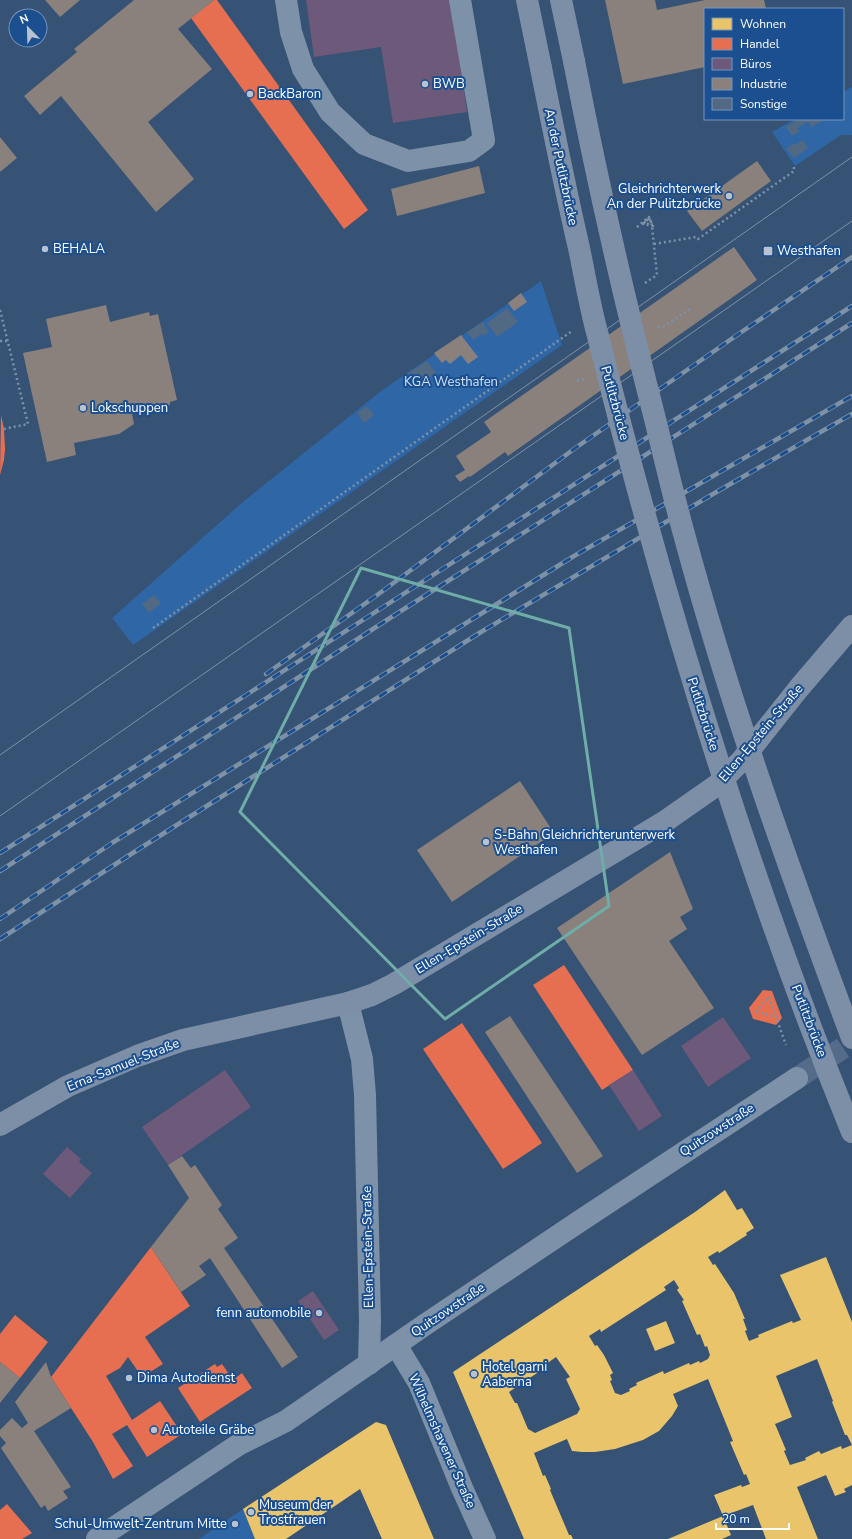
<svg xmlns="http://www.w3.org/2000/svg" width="852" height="1539" viewBox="0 0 852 1539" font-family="'Nunito Sans',sans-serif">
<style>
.green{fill:#2f66a5}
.homes{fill:#e9c46a;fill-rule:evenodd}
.shops{fill:#e76f51}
.offices{fill:#6d597a}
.industry{fill:#8a817c}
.building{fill:#526984}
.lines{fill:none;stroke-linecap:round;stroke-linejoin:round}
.minor-tunnel{stroke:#546c89;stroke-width:22;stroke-dasharray:22 11;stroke-linecap:butt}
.path{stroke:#7d92a8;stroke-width:2.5;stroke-dasharray:2 3;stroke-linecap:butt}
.minor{stroke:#7d92a8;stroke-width:22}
.major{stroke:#7d8ea7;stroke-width:22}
.tram{stroke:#7e92a7;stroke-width:1}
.rail-casing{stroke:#7e92a7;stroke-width:4.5}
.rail{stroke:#1b4f8f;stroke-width:3;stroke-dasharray:9;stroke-linecap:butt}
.path-bridge{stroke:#7d92a8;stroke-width:2.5;stroke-dasharray:2 3;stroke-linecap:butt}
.major-bridge{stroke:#7d8ea7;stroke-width:22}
.marked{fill:none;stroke:#6fada8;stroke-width:3;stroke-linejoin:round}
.poi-dot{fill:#b9c2ce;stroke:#1b4f8f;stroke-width:1.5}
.labels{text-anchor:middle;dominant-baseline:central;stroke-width:4;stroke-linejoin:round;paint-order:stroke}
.poi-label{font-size:13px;fill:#fff;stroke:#1b4f8f;text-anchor:start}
.street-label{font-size:13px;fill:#fff;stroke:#1b4f8f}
.park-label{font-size:13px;fill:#cfe3fa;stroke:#1b4f8f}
</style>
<rect width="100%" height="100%" fill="#365274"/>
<g class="green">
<path d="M852,87v48h-11l-46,31 -23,-34 23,-13h48v-27z"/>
<path d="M541,281l21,64 -429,300 -21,-27 132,-117 137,-110z"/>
<path d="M243,1509l12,30h-56z"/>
</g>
<g class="homes">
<path d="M725,1190l12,20 5,-2 12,20 -8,5 1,2 -28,18 -1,-2 -10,6 5,8 2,-1 19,29 11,26h-2l4,11 -2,1 4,10 10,-4 -1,-2 34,-14 1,2 8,-3 -21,-45 46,-18 26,65v163l-8,4 2,3 -11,4 -9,-21 -29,12 21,52h-52l-13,-34 -30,11 8,19 -9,4h-54l55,-23 -9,-21 27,-10 1,2 8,-3 -4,-10 -2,1 -14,-33 3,-1 -25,-62 -35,15 5,12 -6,10 -13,15 -16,9 -28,9 -20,3h-13l-10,-1 -5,-12 -33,14 9,23 2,-1 6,14 -1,1 19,45h2l2,4h-49l-71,-167 242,-160zM674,1280l5,8 -2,2 7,10 -2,1 15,34 3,-1 5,13 2,-1 3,9 -2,4 -8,4 -1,-2 -9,4 -1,-2 -25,11 -1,-3 -27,12 1,2 -8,4 1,2 -9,4 -6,-2 -5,-12 2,-1 -2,-5 3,-2 -9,-18 -7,-10 -2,1 -6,-10 11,-7 1,3 65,-42 -2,-3zM556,1357l14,20 -4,2 14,30 -3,5 -42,19 -7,-4 -11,-26h-2l-6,-11 34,-23 -1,-2zM817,1359l16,42 -1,1 13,33h2l5,10 -10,4 -1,-3 -20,8 -2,-3 -14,7 1,2 -16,5 -6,-14 2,-1 -11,-26 17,-7 -16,-41z"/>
<path d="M666,1321l9,22 -20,8 -9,-22z"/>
<path d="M376,1422l10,3 48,114h-52l-22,-50 -74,50h-31l-12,-30z"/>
</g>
<g class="shops">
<path d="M214,0h3l151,210 -24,19 -153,-211z"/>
<path d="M1,415l3,14 1,20 -1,11 -4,15z"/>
<path d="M564,965l69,105 -31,20 -69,-105z"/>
<path d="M763,990l9,1 10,27 -6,7 -23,-6 -4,-11z"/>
<path d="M462,1023l80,120 -39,26 -80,-120z"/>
<path d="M151,1247l39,59 -45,31 18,27 -21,13 -14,-20 -8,11 -14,8 26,44 28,-19 22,33 -35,23 -20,-32 -15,9 21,32 -20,13 -20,-37 -42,-65z"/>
<path d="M15,1315l33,27 -28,36 -20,-16v-28z"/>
<path d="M215,1364l2,3 5,-3 11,16 9,-7 10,15 -52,34 -22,-34z"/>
<path d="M7,1504l25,29 -10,6h-22v-29z"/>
</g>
<g class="offices">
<path d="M306,0h145l16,112 -74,11 -12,-76 -67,10z"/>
<path d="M723,1017l28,41 -43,29 -27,-41z"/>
<path d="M225,1070l26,37 -83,58 -26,-38z"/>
<path d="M633,1070l29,46 -23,15 -30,-46z"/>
<path d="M67,1147l14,12 -2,3 13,11 -22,25 -27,-24z"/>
<path d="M313,1291l26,39 -15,10 -26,-39z"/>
</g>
<g class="industry">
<path d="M45,0h35l-20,17z"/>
<path d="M134,0h80l-36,29 34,40 -64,53 46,57 -38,33 -95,-116 -21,19 -16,-19 53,-44 -3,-3z"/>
<path d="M605,0h50l2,10 48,-10h59l2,9h-61v58l-82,17z"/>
<path d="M0,137l17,21 -17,14z"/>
<path d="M757,161l14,20 -69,50 -15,-20z"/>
<path d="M479,166l6,27 -88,23 -6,-27z"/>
<path d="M734,247l23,33 -249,176 -3,-4 -35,25 -1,-1 -9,6 -5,-6 10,-6 -9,-14 35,-24 -7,-10z"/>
<path d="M521,293l6,9 -13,9 -6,-8z"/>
<path d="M106,305l4,17 39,-10 1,4 8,-2 19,86 -7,2v3l-38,9 2,10 -15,10 -45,9 2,12 -29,7 -24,-109 29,-6 -6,-28z"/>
<path d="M461,335l17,22 -10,7 -7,-9 -11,9 -4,-4 -4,3 -8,-10z"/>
<path d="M520,781l34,52 -102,69 -35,-52z"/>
<path d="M670,852l23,57 -13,8 7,12 -18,12 45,67 -72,47 -85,-127z"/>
<path d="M510,1016l93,140 -26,17 -92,-141z"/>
<path d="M182,1156l9,12 4,-3 27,40 -4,4 20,29 -14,10 74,109 -16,11 -72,-110 -11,8 7,9 -25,17 -30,-45 38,-49 -21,-33z"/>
<path d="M0,1362l20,16 -20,25z"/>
<path d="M46,1362l5,15 20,31 -37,23 37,56 -8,4 5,7 -20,13 -3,-6 -4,3 -40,-60 5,-5 -6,-7v-6l12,-12 10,10 6,-5 -13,-21z"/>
</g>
<g class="building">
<path d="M798,119h24l1,2 -12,6 -3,-5 -11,6 3,4 -8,4 -6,-9z"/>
<path d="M803,140l5,8 -14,10 -8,-9 8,-6 1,2z"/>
<path d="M507,308l11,14 -21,15 -10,-14z"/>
<path d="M483,322l6,10 -6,4 -2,-2 -8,6 -6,-8z"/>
<path d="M427,361l9,12 -12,9 -8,4 -8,-13z"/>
<path d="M367,406l7,9 -10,8 -7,-10z"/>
<path d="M154,595l7,8 -12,10 -7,-9z"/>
</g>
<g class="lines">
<path class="minor-tunnel" d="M797,1078l55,-36"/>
<g class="path">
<path d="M637,227l12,-10 4,9 -10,-2 6,-6 3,7 -8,-2 5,-5 3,6"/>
<path d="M654,244l42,-7 2,2 96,-68v-5"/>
<path d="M645,283l12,-8 -5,-49"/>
<path d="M0,310l28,114 -24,5"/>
<path d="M658,327l7,-1 26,-18"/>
<path d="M0,341h8"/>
<path d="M577,381l8,-2"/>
<path d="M153,628l419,-297"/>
<path d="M756,1012l13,-15 17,48"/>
</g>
<g class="minor">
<path d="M286,0l5,32 12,37 27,43 34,32 44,17 61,-10 15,-11 -24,-140"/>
<path d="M348,1003l14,56 3,36 5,226 -1,43"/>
<path d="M396,1345l23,38 43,105 23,51"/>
<path d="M97,1539l141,-94 48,-24 137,-95 157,-105 217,-143"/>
</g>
<g class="major">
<path d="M527,0l14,68"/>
<path d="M561,0l13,61"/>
<path d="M0,1125l68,-39 69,-30 46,-16 165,-37 24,-8 22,-11 270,-162 53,-37 24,-24 58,-73 53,-62"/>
</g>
<g class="tram">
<path d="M0,755l852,-598"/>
<path d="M0,816l852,-595"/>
</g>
<g class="rail-casing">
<g id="rail">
<path d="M266,674l114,-81 194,-144 166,-116 112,-76"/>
<path d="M0,853l852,-547"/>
<path d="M0,871l390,-253 462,-295"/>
<path d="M0,919l112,-76 462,-287 278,-160"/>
<path d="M0,939l128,-83 353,-224 232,-138 139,-80"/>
</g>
</g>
<use href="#rail" class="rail"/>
<path class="path-bridge" d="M756,1012l22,5"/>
<g class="major-bridge">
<path d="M574,61c23,119 50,237 80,354 10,40 19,80 30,119 46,171 106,338 168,504"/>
<path d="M541,68c12,60 24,120 38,180 6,29 11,59 19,88 67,270 149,538 254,796"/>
</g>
</g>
<path class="marked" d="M361,568l208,60 40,278 -164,113 -205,-207z"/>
<g class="poi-dot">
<circle cx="425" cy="84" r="4"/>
<circle cx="250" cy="94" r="4"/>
<circle cx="729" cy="196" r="4"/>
<circle cx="45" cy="249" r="4"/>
<rect x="763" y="246" width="10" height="10" rx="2"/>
<circle cx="83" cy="408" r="4"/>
<circle cx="486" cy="842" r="4"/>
<circle cx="319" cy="1313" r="4"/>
<circle cx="474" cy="1374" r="4"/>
<circle cx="129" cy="1378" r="4"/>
<circle cx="154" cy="1430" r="4"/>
<circle cx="251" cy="1512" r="4"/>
<circle cx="235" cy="1524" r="4"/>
</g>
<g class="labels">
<g class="poi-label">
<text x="433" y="84">BWB</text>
<text x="258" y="94">BackBaron</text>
<text x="721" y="189" text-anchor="end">Gleichrichterwerk<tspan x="721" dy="15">An der Pulitzbrücke</tspan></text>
<text x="53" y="249">BEHALA</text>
<text x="777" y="251">Westhafen</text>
<text x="91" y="408">Lokschuppen</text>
<text x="494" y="835">S-Bahn Gleichrichterunterwerk<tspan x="494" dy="15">Westhafen</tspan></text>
<text x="311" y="1313" text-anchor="end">fenn automobile</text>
<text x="482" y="1367">Hotel garni<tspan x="482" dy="15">Aaberna</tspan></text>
<text x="137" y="1378">Dima Autodienst</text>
<text x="162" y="1430">Autoteile Gräbe</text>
<text x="259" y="1505">Museum der<tspan x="259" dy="15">Trostfrauen</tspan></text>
<text x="227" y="1524" text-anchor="end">Schul-Umwelt-Zentrum Mitte</text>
</g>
<g class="street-label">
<text transform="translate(561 167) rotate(78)">An der Putlitzbrücke</text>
<text transform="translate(615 403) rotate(75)">Putlitzbrücke</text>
<text transform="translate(703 714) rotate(72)">Putlitzbrücke</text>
<text transform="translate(761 733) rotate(-50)">Ellen-Epstein-Straße</text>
<text transform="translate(469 939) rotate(-31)">Ellen-Epstein-Straße</text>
<text transform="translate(809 1021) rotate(69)">Putlitzbrücke</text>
<text transform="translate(123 1065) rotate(-22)">Erna-Samuel-Straße</text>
<text transform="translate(717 1130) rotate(-33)">Quitzowstraße</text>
<text transform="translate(368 1247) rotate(-91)">Ellen-Epstein-Straße</text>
<text transform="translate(448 1310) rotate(-34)">Quitzowstraße</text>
<text transform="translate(442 1441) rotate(66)">Wilhelmshavener Straße</text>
</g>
<g class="park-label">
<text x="451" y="382">KGA Westhafen</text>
</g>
</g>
<rect x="704" y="8" width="140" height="112" fill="#1b4f8f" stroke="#7695bc"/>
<rect x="712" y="18" width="20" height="12" fill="#e9c46a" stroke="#7695bc"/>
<text x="740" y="28" font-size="12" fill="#ffffff">Wohnen</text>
<rect x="712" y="38" width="20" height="12" fill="#e76f51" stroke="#7695bc"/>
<text x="740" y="48" font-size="12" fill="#ffffff">Handel</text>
<rect x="712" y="58" width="20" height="12" fill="#6d597a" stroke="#7695bc"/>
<text x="740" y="68" font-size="12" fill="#ffffff">Büros</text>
<rect x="712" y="78" width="20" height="12" fill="#8a817c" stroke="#7695bc"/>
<text x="740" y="88" font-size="12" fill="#ffffff">Industrie</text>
<rect x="712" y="98" width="20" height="12" fill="#526984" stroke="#7695bc"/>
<text x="740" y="108" font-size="12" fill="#ffffff">Sonstige</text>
<g transform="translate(28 28) rotate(337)"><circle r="19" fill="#1b4f8f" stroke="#7695bc"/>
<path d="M0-3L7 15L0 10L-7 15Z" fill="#b9c2ce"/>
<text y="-6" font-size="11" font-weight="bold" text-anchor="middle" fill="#ffffff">N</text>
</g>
<path d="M716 1523v6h73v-6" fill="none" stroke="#ffffff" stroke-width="2"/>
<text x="722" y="1523" font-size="12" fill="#ffffff" stroke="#1b4f8f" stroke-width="3" paint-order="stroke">20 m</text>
</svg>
